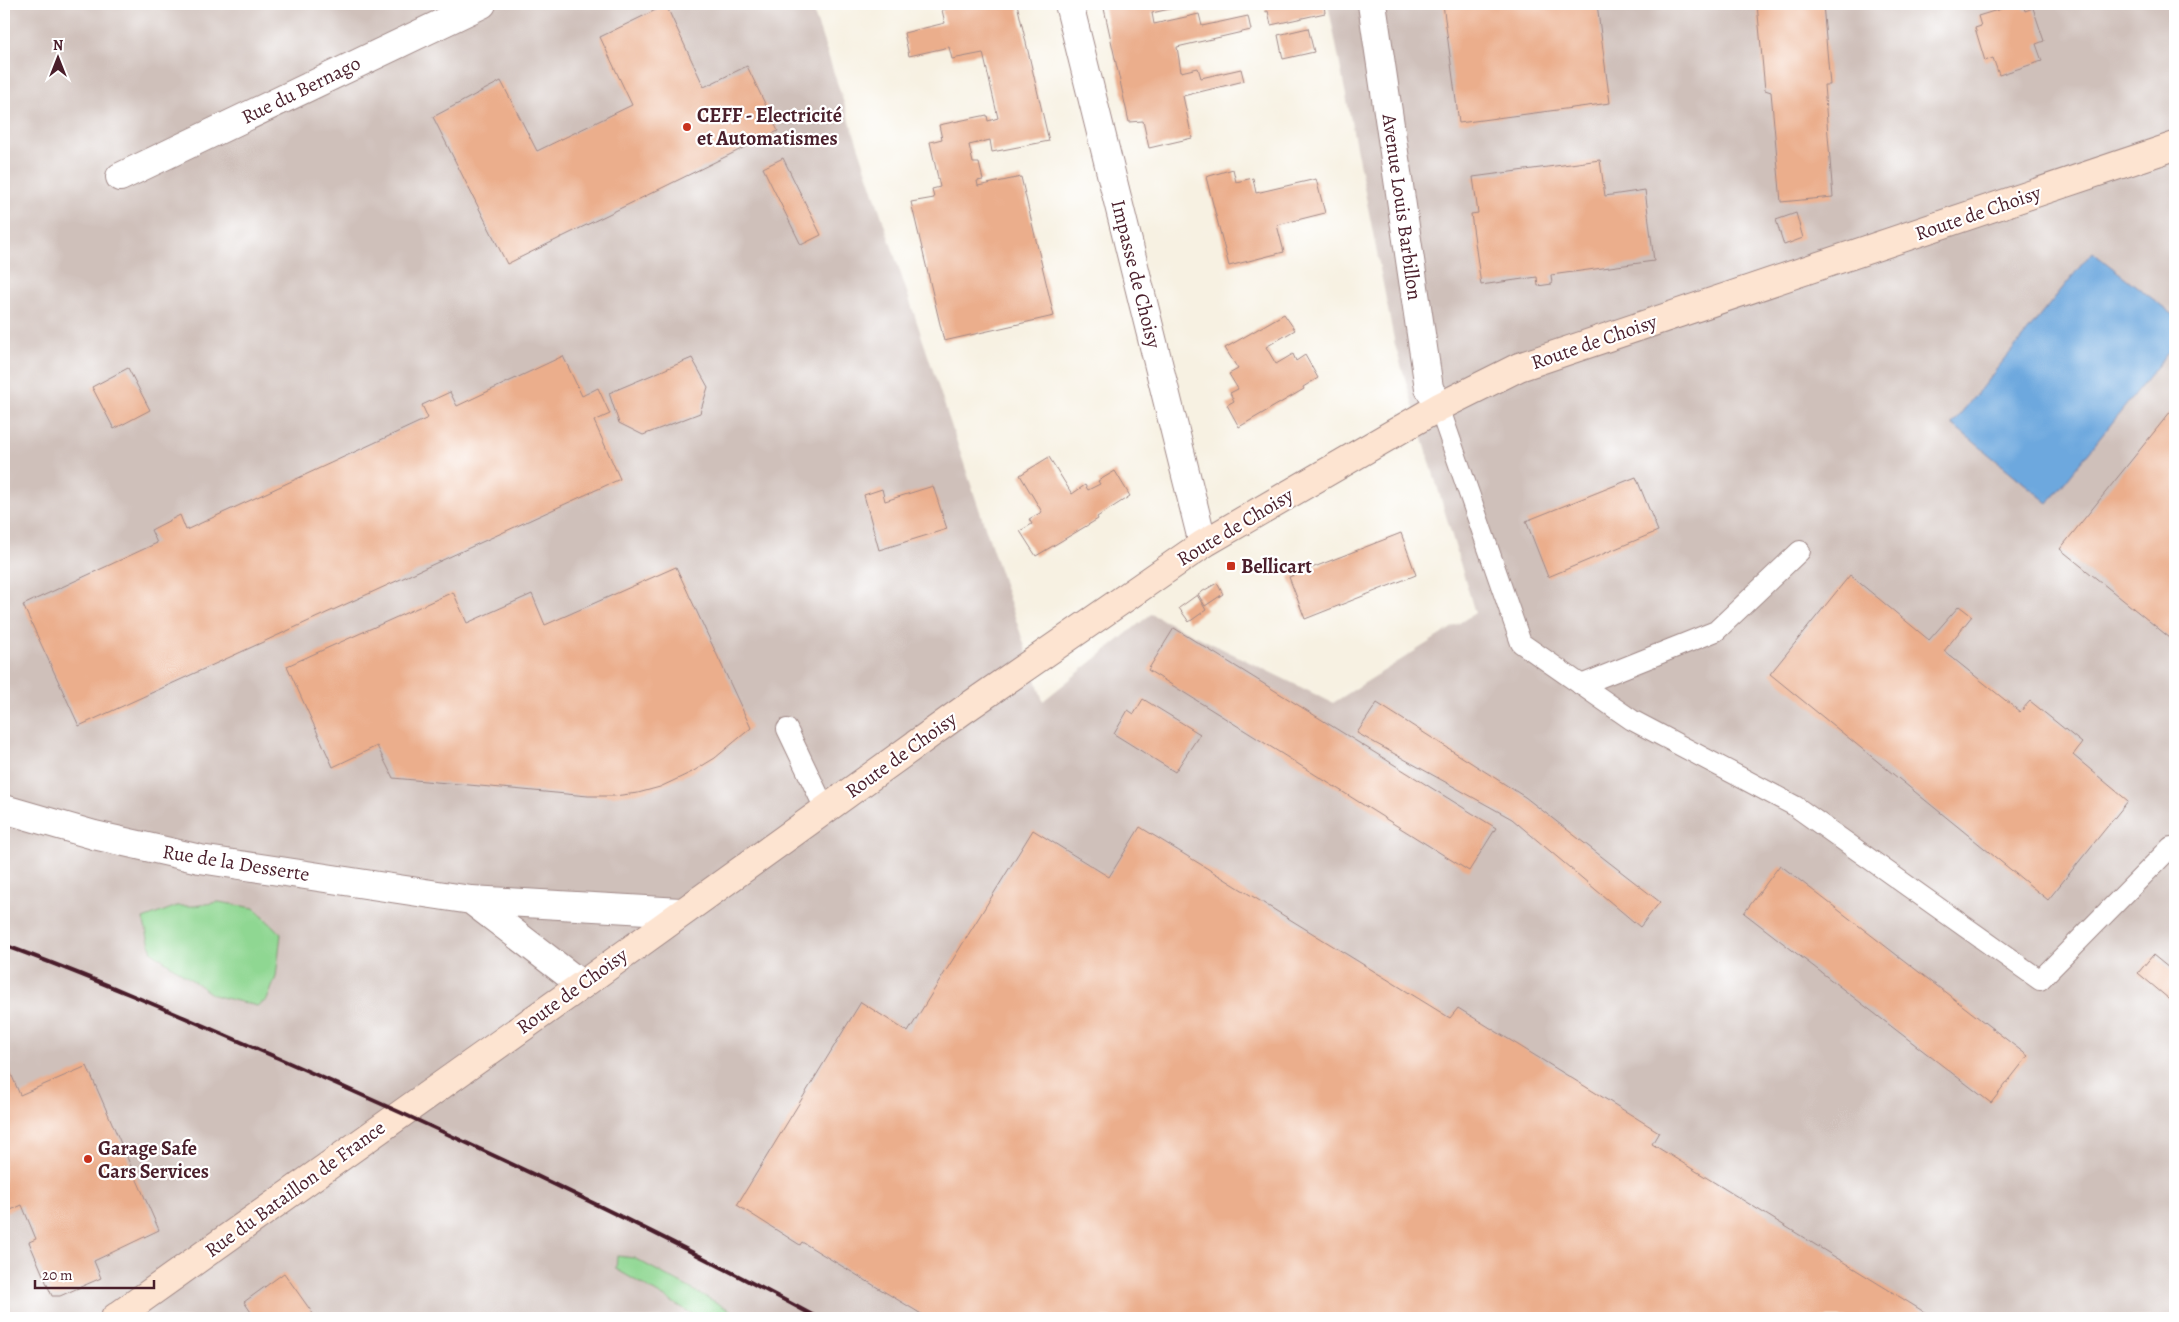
<svg xmlns="http://www.w3.org/2000/svg" width="2179" height="1322" viewBox="0 0 2179 1322" font-family="Alegreya,serif">
<style>
.industrial{fill:#cfc0ba}
.green{fill:#8fd792;stroke:#6c7b5e}
.water{fill:#6da8de;stroke:#5c6484}
.building{fill:#ebae8c}
.lines{fill:none;stroke-linecap:round;stroke-linejoin:round}
.lane-casing{stroke:#a08886;stroke-width:22}
.street-casing{stroke:#a08886;stroke-width:30}
.secondary-casing{stroke:#a08886;stroke-width:30}
.lane{stroke:#fff;stroke-width:20}
.street{stroke:#fff;stroke-width:28}
.secondary{stroke:#fde4d1;stroke-width:28}
.rail{stroke:#4a1f2b;stroke-width:4}
.poi-dot{fill:#c8321e;stroke:#fff;stroke-width:2}
.labels{text-anchor:middle;dominant-baseline:central;stroke-width:4.5;stroke-linejoin:round;paint-order:stroke}
.street-label{font-size:20px;fill:#4a1f2b;stroke:#fff}
.poi-label{font-size:20px;font-weight:bold;fill:#4a1f2b;stroke:#fff;text-anchor:start}
</style>
<rect width="100%" height="100%" fill="#fff"/>
<filter id="ink" filterUnits="userSpaceOnUse"><feTurbulence type="fractalNoise" baseFrequency=".02" numOctaves="2"/><feDisplacementMap in="SourceGraphic" scale="10" xChannelSelector="R" yChannelSelector="G"/><feConvolveMatrix kernelMatrix="1 2 1 2 8 2 1 2 1" color-interpolation-filters="sRGB"/></filter>
<filter id="wash" filterUnits="userSpaceOnUse"><feTurbulence type="fractalNoise" baseFrequency=".0096" numOctaves="4" result="noise"/><feDisplacementMap in="SourceGraphic" scale="20" xChannelSelector="R" yChannelSelector="G"/><feGaussianBlur stdDeviation="1.12" result="paint"/><feColorMatrix in="noise" values="0 0 0 0 0 0 0 0 0 0 0 0 0 0 0 0 0 1.4 0 .05"/><feComposite in="paint" operator="in"/></filter>
<g filter="url(#wash)">
<rect width="100%" height="100%" fill="#f7f1e2"/>
<path class="industrial" d="M4,4h807l232,697 108,-87 182,89 142,-90 -80,-268 -67,-341h847v1314h-2171z"/>
<g class="green">
<path d="M219,902l35,6 27,26 -5,43 -9,23 -10,6 -44,-11 -61,-43 -9,-33 34,-13h17z"/>
<path d="M617,1256l17,2 111,60h-46l-83,-49z"/>
</g>
<path class="water" d="M2092,252l83,64v28l-127,159 -96,-79z"/>
<g id="blocks">
<g class="building">
<path d="M967,4h50l32,137 -57,11 -2,-12 -21,5 4,18h6l4,17 -6,1 1,5 43,-9 33,139 -110,25 -33,-139 23,-4 -2,-9 8,-2 -10,-45 12,-3 -3,-14 48,-10 1,6 10,-3 -15,-65 -31,6 -3,-12 -40,9 -5,-23 41,-10 -3,-13z"/>
<path d="M1103,4h88l-39,9 2,11 45,-10 3,12 46,-10 3,14 -74,17 4,25 17,-4 3,10 40,-9 3,12 -61,15 9,42 -43,10 -6,-27 -14,1z"/>
<path d="M1264,4h60l1,9 -54,12 -3,-14 -2,1z"/>
<path d="M1443,4h154l13,99 -151,20z"/>
<path d="M1757,4h66l7,81h-6l9,112 -52,5 -10,-110 -6,-2z"/>
<path d="M2017,4h6l2,7 8,-3 11,33 -8,3 6,17 -43,14 -6,-17 -8,3 -10,-33 6,-2 -3,-10z"/>
<path d="M666,5l38,82 43,-21 31,65 -271,133 -74,-147 68,-36 36,70 95,-46 -32,-68z"/>
<path d="M1308,28l6,24 -31,7 -5,-24z"/>
<path d="M783,158l38,77 -20,10 -38,-77z"/>
<path d="M1600,160l5,36 40,-6 9,71 -103,14 1,9 -14,2 -1,-9 -56,8 -10,-71 7,-1 -5,-36z"/>
<path d="M1233,169l3,13 17,-4 3,15 60,-14 9,34 -48,12 7,27 -55,14 -23,-89z"/>
<path d="M1796,213l7,25 -19,7 -8,-25z"/>
<path d="M1284,314l11,16 -29,17 10,17 17,-10 3,7 9,-6 13,23 -15,9 1,2 -65,38 -12,-22 7,-4 -4,-8 8,-4 -9,-15 9,-5 -13,-21z"/>
<path d="M563,356l19,40 16,-8 12,26 -16,7 26,58 -541,247 -56,-121 134,-62 -6,-13 29,-15 6,15 242,-112 -6,-13 28,-13 7,14z"/>
<path d="M692,358l16,29 -8,26 -57,22 -24,-12 -10,-30z"/>
<path d="M128,368l22,42 -36,19 -22,-42z"/>
<path d="M2175,406v236l-115,-93z"/>
<path d="M1049,457l23,37 13,-9 3,5 12,-6 -2,-3 17,-10 15,25 -33,21 1,2 -62,37 -16,-25 12,-7 -3,-5 13,-7 -22,-37z"/>
<path d="M1636,477l22,54 -110,46 -22,-56z"/>
<path d="M933,486l14,43 -68,21 -15,-55 18,-6 3,12z"/>
<path d="M1401,533l15,42 -111,44 -16,-42z"/>
<path d="M676,567l75,161 -36,30 -23,14 -32,15 -22,6 -24,3h-26l-195,-18 -16,-32 -44,21 -46,-101 166,-74 14,31 65,-29 13,31z"/>
<path d="M1850,575l79,65 30,-34 13,10 -28,35 76,61 10,-11 52,42 -9,12 55,46 -80,99 -278,-226z"/>
<path d="M1217,583l6,11 -18,12 -7,-12z"/>
<path d="M1197,595l9,15 -17,12 -10,-14z"/>
<path d="M1174,628l322,200 -27,43 -321,-201z"/>
<path d="M1143,699l57,35 -25,38 -61,-38 14,-24 6,4z"/>
<path d="M1377,703l148,94 135,105 -20,25 -128,-108 -155,-86z"/>
<path d="M1140,827l310,191 8,-10 201,124 -7,12 282,174h-1006l-126,-76 -2,3 -63,-40 124,-203 47,30 125,-202 76,47z"/>
<path d="M1780,865l248,191 -37,47 -247,-190z"/>
<path d="M2153,955l22,18v31l-37,-31z"/>
<path d="M4,1057l16,38 67,-29 72,164 -65,31 7,17 -41,18h-8l-23,-54 7,-3 -14,-34 -18,8z"/>
<path d="M284,1273l32,45h-61l-11,-16z"/>
</g>
</g>
</g>
<g filter="url(#ink)">
<use href="#blocks" fill-opacity="0" stroke="#a08886" stroke-width="1"/>
<g class="lines">
<g class="lane-casing">
<g id="lane">
<path d="M1439,407l82,236 111,77 163,86 245,174 131,-133"/>
<path d="M1581,685l135,-54 84,-80"/>
<path d="M787,729l38,80"/>
</g>
</g>
<g class="street-casing">
<g id="street">
<path d="M1069,4l134,540"/>
<path d="M1372,4l57,384 10,19"/>
<path d="M120,177l362,-173"/>
<path d="M4,809l90,26 106,24 271,41 111,85"/>
<path d="M471,900l210,12"/>
</g>
</g>
<g class="secondary-casing">
<path id="secondary" d="M115,1318l467,-333 380,-274 241,-167 236,-137 80,-40 656,-221"/>
</g>
<use href="#lane" class="lane"/>
<use href="#street" class="street"/>
<use href="#secondary" class="secondary"/>
<path class="rail" d="M4,945c93,34 184,74 274,113 183,80 364,165 540,260"/>
</g>
</g>
<g class="poi-dot">
<circle cx="687" cy="127" r="5"/>
<rect x="1226" y="561" width="10" height="10" rx="2.5"/>
<circle cx="88" cy="1159" r="5"/>
</g>
<g class="labels">
<g class="street-label">
<text transform="translate(301 90) rotate(-26)">Rue du Bernago</text>
<text transform="translate(1402 207) rotate(82)">Avenue Louis Barbillon</text>
<text transform="translate(1978 213) rotate(-19)">Route de Choisy</text>
<text transform="translate(1136 274) rotate(76)">Impasse de Choisy</text>
<text transform="translate(1594 342) rotate(-19)">Route de Choisy</text>
<text transform="translate(1235 527) rotate(-31)">Route de Choisy</text>
<text transform="translate(901 755) rotate(-36)">Route de Choisy</text>
<text transform="translate(236 863) rotate(9)">Rue de la Desserte</text>
<text transform="translate(572 991) rotate(-36)">Route de Choisy</text>
<text transform="translate(295 1189) rotate(-36)">Rue du Bataillon de France</text>
</g>
<g class="poi-label">
<text x="697" y="115">CEFF - Electricité<tspan x="697" dy="23">et Automatismes</tspan></text>
<text x="1241" y="566">Bellicart</text>
<text x="98" y="1148">Garage Safe<tspan x="98" dy="23">Cars Services</tspan></text>
</g>
</g>
<rect width="2179" height="1322" fill="none" stroke="#fff" stroke-width="20"/>
<g transform="translate(58 58)" stroke="#ffffff" stroke-width="4" paint-order="stroke">
<path d="M0-4L9 19L0 12L-9 19Z" fill="#4a1f2b"/>
<text y="-8" font-size="14" font-weight="bold" text-anchor="middle" fill="#4a1f2b">N</text>
</g>
<path d="M35 1280v8h119v-8" fill="none" stroke="#4a1f2b" stroke-width="2.5"/>
<text x="42" y="1280" font-size="15" fill="#4a1f2b" stroke="#ffffff" stroke-width="4" paint-order="stroke">20 m</text>
</svg>
